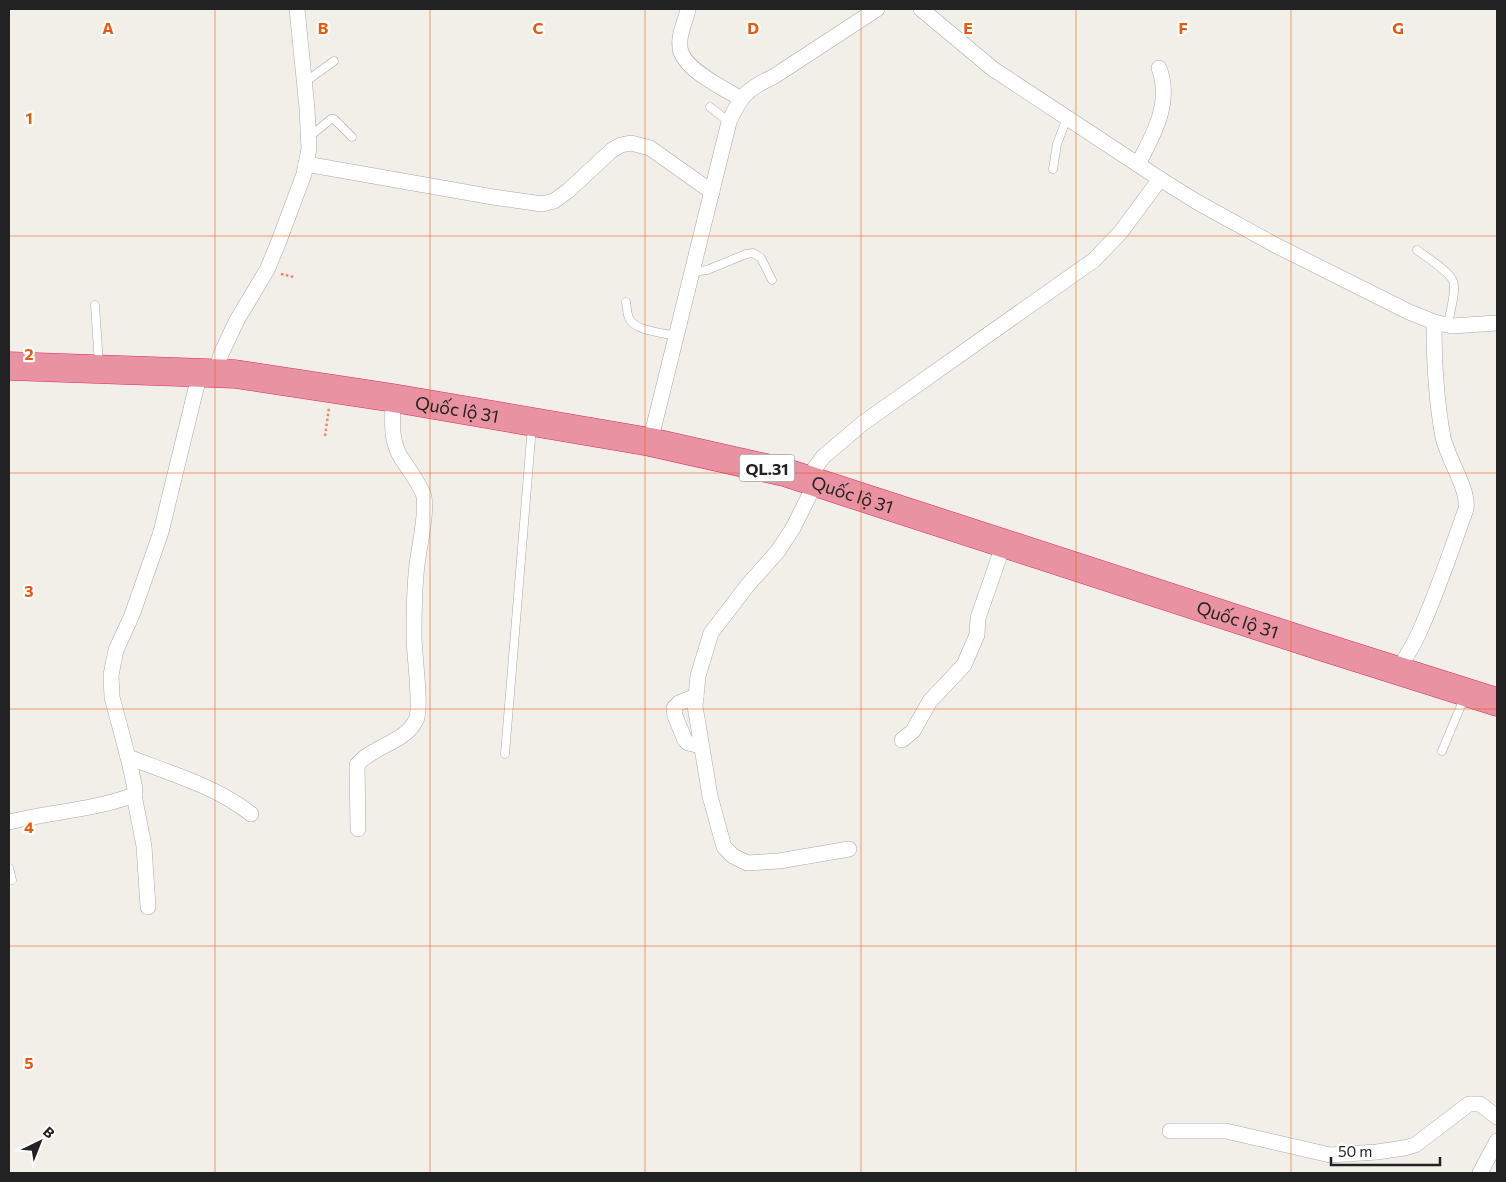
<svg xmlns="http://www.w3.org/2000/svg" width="1506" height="1182" viewBox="0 0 1506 1182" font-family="Commissioner,sans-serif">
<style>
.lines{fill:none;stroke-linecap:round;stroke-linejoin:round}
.lane-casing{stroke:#a9a9a9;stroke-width:9}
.street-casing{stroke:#a9a9a9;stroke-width:16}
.highway-casing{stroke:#dc2a67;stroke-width:29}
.path{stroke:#fa8072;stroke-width:2.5;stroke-dasharray:2.5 2.5;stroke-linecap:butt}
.lane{stroke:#fff;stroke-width:8}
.street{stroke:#fff;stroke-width:15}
.highway{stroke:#e892a2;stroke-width:28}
.grid{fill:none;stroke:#e8590c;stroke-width:1;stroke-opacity:0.55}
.labels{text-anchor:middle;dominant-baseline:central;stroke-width:4.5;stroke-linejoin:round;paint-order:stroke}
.shield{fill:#fff;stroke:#646464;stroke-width:1}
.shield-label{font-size:16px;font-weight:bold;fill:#222}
.street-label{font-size:18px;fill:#222;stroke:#fff}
.grid-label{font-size:16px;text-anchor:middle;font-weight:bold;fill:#e8590c;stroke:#fff;stroke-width:4.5;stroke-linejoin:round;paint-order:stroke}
</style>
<rect width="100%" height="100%" fill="#f2efe9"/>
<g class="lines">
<g class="lane-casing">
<g id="lane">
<path d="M305,82l29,-21"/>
<path d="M710,107l19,15"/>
<path d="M309,137l22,-18h3l18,18"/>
<path d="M1053,169l4,-25 10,-26"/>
<path d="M1417,250c9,7 32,21 36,31 4,9 -4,34 -5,44"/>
<path d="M693,272l14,-2 39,-16 7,-1 8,5 11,22"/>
<path d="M626,302c1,5 1,12 3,16 5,13 35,15 48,18"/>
<path d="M95,305l4,59"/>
<path d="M1442,751l23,-55"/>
<path d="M505,754l27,-328"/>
<path d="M9,868l3,12"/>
</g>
</g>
<g class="street-casing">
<g id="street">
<path d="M688,9c-2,12 -10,25 -8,38 1,21 44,42 60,51"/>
<path d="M921,9l72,60 167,110 37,23 78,43 134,67 25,10 18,4 45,-3"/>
<path d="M306,164l187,33 49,7 12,-3 15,-11 43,-40 9,-5 10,-2 19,5 62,44"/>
<path d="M1138,164c16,-30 34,-62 21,-96"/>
<path d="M216,373l5,-19 16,-34 30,-50 12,-29 25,-67 5,-25 -2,-41 -10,-99"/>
<path d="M650,442l79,-320c12,-27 18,-33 44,-45l104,-68"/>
<path d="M807,479l16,-22 40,-34 231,-163 26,-27 40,-54"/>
<path d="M816,482l-23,46 -15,23 -31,35 -36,47 -13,43 -3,30 15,90 14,51 9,9 14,7 32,-2 70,-12"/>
<path d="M1398,671c7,-13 15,-25 21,-38 18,-40 32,-82 47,-124 3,-20 -18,-49 -23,-72 -7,-37 -9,-78 -9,-115"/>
<path d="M696,696l-17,7 -5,5 1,8 10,24 3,3 13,3"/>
<path d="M902,740l11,-9 17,-30 34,-36 13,-30 1,-17 26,-75"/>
<path d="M128,757c41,16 88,29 123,57"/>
<path d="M134,795l10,51 4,61"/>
<path d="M9,822c41,-10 85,-12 125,-27l1,-6 -5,-24 -18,-68 -1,-22 5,-25 16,-35 29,-83 39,-160"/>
<path d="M358,829l-1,-64c15,-19 48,-22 59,-45 6,-12 -2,-66 -2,-83 0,-24 0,-48 3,-72 2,-18 10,-51 7,-68 -2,-11 -19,-32 -25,-43 -9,-17 -6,-37 -6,-56"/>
<path d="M1170,1131h56l104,24 47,-3 27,-4 11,-3 54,-41h11l17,13"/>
<path d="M1480,1173l17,-32"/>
</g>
</g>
<g class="highway-casing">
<g id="highway">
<path id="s1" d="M9,366l226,8 158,24 257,44 134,30 539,175 174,55"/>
</g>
</g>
<g class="path">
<path d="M281,274l13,3"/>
<path d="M325,436l4,-28"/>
</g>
<use href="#lane" class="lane"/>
<use href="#street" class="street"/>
<use href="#highway" class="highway"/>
</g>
<path class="grid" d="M215,9v1164M430,9v1164M645,9v1164M861,9v1164M1076,9v1164M1291,9v1164M9,236h1488M9,473h1488M9,709h1488M9,946h1488"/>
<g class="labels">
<rect class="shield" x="739.5" y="454.5" width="55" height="27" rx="4"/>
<g class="shield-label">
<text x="767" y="468">QL.31</text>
</g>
<g class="street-label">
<text stroke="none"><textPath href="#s1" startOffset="451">Quốc lộ 31</textPath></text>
<text stroke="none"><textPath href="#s1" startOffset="856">Quốc lộ 31</textPath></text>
<text stroke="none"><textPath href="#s1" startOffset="1261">Quốc lộ 31</textPath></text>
</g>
</g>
<g class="grid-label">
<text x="108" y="34">A</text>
<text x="323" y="34">B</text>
<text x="538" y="34">C</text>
<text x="753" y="34">D</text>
<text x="968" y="34">E</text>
<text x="1183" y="34">F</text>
<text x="1398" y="34">G</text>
<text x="29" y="124">1</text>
<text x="29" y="360">2</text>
<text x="29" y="597">3</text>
<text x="29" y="833">4</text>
<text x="29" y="1069">5</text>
</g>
<rect width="1506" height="1182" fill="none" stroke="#222222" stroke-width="20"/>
<g transform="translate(40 1142) rotate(43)" stroke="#ffffff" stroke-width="4" paint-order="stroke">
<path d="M0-4L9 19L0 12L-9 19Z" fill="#222222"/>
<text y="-8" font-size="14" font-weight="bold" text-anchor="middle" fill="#222222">B</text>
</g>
<path d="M1331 1157v8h109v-8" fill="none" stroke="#222222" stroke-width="2.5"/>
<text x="1338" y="1157" font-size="15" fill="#222222" stroke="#ffffff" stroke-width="4" paint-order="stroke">50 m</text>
</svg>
